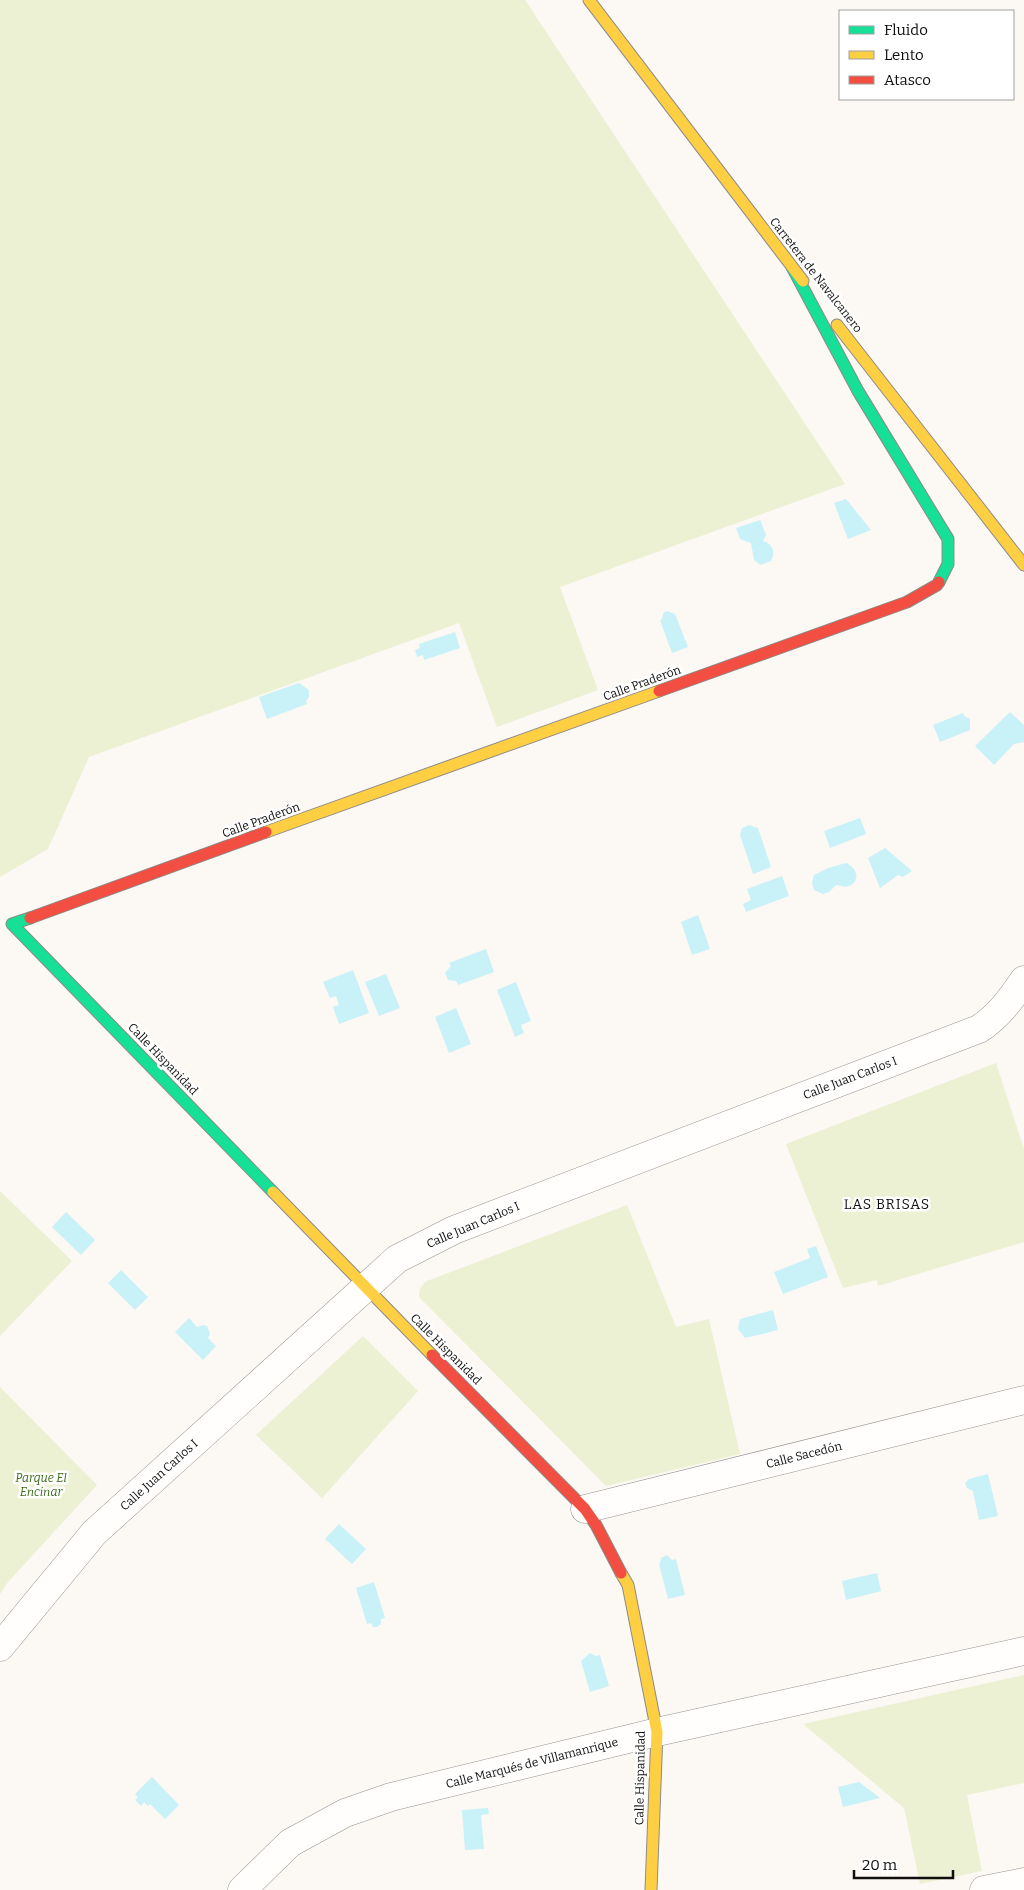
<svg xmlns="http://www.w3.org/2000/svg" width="1024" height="1890" viewBox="0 0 1024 1890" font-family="Bitter,serif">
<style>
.green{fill:#ecf1d3}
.water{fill:#c9f1f8}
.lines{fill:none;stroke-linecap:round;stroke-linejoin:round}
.street-casing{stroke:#969492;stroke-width:29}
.fast-casing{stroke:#8c8b89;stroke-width:13}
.slow-casing{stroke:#8c8b89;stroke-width:13}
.jam-casing{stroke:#8c8b89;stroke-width:13}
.street{stroke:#fffefd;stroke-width:28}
.fast{stroke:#16e098;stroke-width:11}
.slow{stroke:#ffcf43;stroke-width:11}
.jam{stroke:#f24e42;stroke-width:11}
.labels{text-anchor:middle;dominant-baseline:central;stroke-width:5;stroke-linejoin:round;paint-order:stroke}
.street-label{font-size:12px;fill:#0f0f0f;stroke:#fff}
.park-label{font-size:12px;font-style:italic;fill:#3d6a1c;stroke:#fff}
.neighbourhood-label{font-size:14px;letter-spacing:1px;fill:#0f0f0f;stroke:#fff}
</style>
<rect width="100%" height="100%" fill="#fcf8f4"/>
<g class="green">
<path d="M0,0h525l320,484 -285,103 38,103 -101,37 -38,-104 -370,134 -41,92 -48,28z"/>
<path d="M996,1063l28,86v93l-146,44 -1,-6 -34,8 -57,-144z"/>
<path d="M0,1191l72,70 -72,75z"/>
<path d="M627,1205l49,122 33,-8 31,135 -134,32 -187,-189c0,-7 2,-12 8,-16z"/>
<path d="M363,1336l55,55 -96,107 -66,-63z"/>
<path d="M0,1387l97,98 -89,97 -8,12z"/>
<path d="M1024,1675v108l-57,12 15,76 -62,13 -16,-76 -101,-84z"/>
</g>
<g class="water">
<path d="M846,499l25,31 -23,9 -14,-36z"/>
<path d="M760,520l6,15 -3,6c10,3 13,11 8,20l-10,4 -7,-5 -3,-17 -11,-4 -4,-11z"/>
<path d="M667,611l8,3 13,33 -16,6 -12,-33 2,-1 1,-6z"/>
<path d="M455,632l5,16 -36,12 -1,-5 -6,2 -2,-7 5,-2 -1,-4z"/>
<path d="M299,683l10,7v7l-3,4 1,3 -40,15 -8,-22z"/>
<path d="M1010,712l14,13v17l-10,2 -20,21 -19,-19z"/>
<path d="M963,713l1,3 6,3v11l-30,12 -7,-17z"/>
<path d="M860,818l6,16 -36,14 -6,-17z"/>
<path d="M749,825l9,3 13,39 -18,7 -13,-39 2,-7z"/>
<path d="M885,848l27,23 -9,6 -5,-2 -18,13 -12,-30z"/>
<path d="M846,863c10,4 16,18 3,23 -4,2 -9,-1 -13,-1l-7,7 -6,2 -9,-4 -2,-7 2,-8 14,-7z"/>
<path d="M782,876l7,20 -43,16 -3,-8 8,-4 -4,-11z"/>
<path d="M698,915l12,34 -18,6 -11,-33z"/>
<path d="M486,949l8,23 -36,13 -2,-4 -8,-1 -3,-7 6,-7 -2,-3z"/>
<path d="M353,970l16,43 -30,11 -6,-17 6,-2 -3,-9 -6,2 -7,-16z"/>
<path d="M386,974l14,34 -21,8 -14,-34z"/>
<path d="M516,982l15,39 -10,4 3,8 -9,4 -18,-47z"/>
<path d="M456,1008l15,36 -22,9 -14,-36z"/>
<path d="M66,1212l29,28 -14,15 -29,-28z"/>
<path d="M816,1246l12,31 -45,17 -9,-22 36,-14 -3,-9z"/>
<path d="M121,1270l27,27 -13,13 -27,-27z"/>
<path d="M773,1310l5,20 -33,8 -7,-9 2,-10z"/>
<path d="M189,1318l8,9 6,-2 4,1 3,8 -2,4 8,8 -13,14 -28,-28z"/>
<path d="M988,1474l10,42 -19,4 -6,-29 -6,-3 -2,-5 4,-4z"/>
<path d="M339,1524l27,25 -14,15 -27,-25z"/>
<path d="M667,1555l5,5 4,-1 9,36 -17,4 -9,-35 1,-1 1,-5z"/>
<path d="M877,1573l4,18 -35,9 -4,-19z"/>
<path d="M374,1582l11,36 -4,1v5l-4,3h-4l-2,-4 -4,1 -11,-36z"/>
<path d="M590,1653l6,3 4,-1 9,31 -19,6 -9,-31z"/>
<path d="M152,1777l27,28 -14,14 -15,-15 -2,2 -4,-4 -3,4 -6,-6 3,-3 -3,-3z"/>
<path d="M859,1782l21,16 -37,9 -5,-20z"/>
<path d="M488,1808l1,6 -8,1 3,34 -19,1 -3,-40z"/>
</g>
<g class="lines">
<g class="street-casing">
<g id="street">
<path d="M585,1509l439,-109"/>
<path d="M0,1647l94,-114 303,-274 57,-29 525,-201c20,-13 32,-30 45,-49"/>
<path d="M242,1890l48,-47 55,-30 46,-16 266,-65 367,-81"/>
<path d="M984,1890l40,-8"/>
</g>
</g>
<g class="fast-casing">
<g id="fast">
<path d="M792,267l66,124 90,148v25l-9,18"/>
<path d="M30,918l-18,6 261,268"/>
</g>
</g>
<g class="slow-casing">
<g id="slow">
<path d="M589,0l214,281"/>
<path d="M837,325l187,240"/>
<path d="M266,832l393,-141"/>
<path d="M273,1192l159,163"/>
<path d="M621,1573l7,12 29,147 -6,158"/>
</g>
</g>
<g class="jam-casing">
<g id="jam">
<path d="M659,691l248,-89 30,-17 2,-3"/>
<path d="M30,918l236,-86"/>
<path d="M432,1355l153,154 11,16 25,48"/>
</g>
</g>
<use href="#street" class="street"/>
<use href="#fast" class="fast"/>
<use href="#slow" class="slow"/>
<use href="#jam" class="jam"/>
</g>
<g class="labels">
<g class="street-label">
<text transform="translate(816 275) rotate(52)">Carretera de Navalcanero</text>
<text transform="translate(642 683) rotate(-20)">Calle Praderón</text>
<text transform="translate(261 820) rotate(-20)">Calle Praderón</text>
<text transform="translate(163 1059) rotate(46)">Calle Hispanidad</text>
<text transform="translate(850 1078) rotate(-21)">Calle Juan Carlos I</text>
<text transform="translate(473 1225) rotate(-23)">Calle Juan Carlos I</text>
<text transform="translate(446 1349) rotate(45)">Calle Hispanidad</text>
<text transform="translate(804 1455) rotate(-14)">Calle Sacedón</text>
<text transform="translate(159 1475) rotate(-42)">Calle Juan Carlos I</text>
<text transform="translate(532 1763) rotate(-14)">Calle Marqués de Villamanrique</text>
<text transform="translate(640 1778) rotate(-89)">Calle Hispanidad</text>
</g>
<g class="park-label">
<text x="41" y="1478">Parque El<tspan x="41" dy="14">Encinar</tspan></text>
</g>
<g class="neighbourhood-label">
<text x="887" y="1204">LAS BRISAS</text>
</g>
</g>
<rect x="839" y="10" width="175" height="90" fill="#ffffff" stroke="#9f9f9f"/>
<rect x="849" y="26" width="25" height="8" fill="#16e098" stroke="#9f9f9f"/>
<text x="884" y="35" font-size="15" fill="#0f0f0f">Fluido</text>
<rect x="849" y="51" width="25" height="8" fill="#ffcf43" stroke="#9f9f9f"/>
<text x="884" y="60" font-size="15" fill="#0f0f0f">Lento</text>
<rect x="849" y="76" width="25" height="8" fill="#f24e42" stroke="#9f9f9f"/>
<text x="884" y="85" font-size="15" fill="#0f0f0f">Atasco</text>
<path d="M854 1870v8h99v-8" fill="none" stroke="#0f0f0f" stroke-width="2.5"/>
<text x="862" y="1870" font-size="15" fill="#0f0f0f" stroke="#ffffff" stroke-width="4" paint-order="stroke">20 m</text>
</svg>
